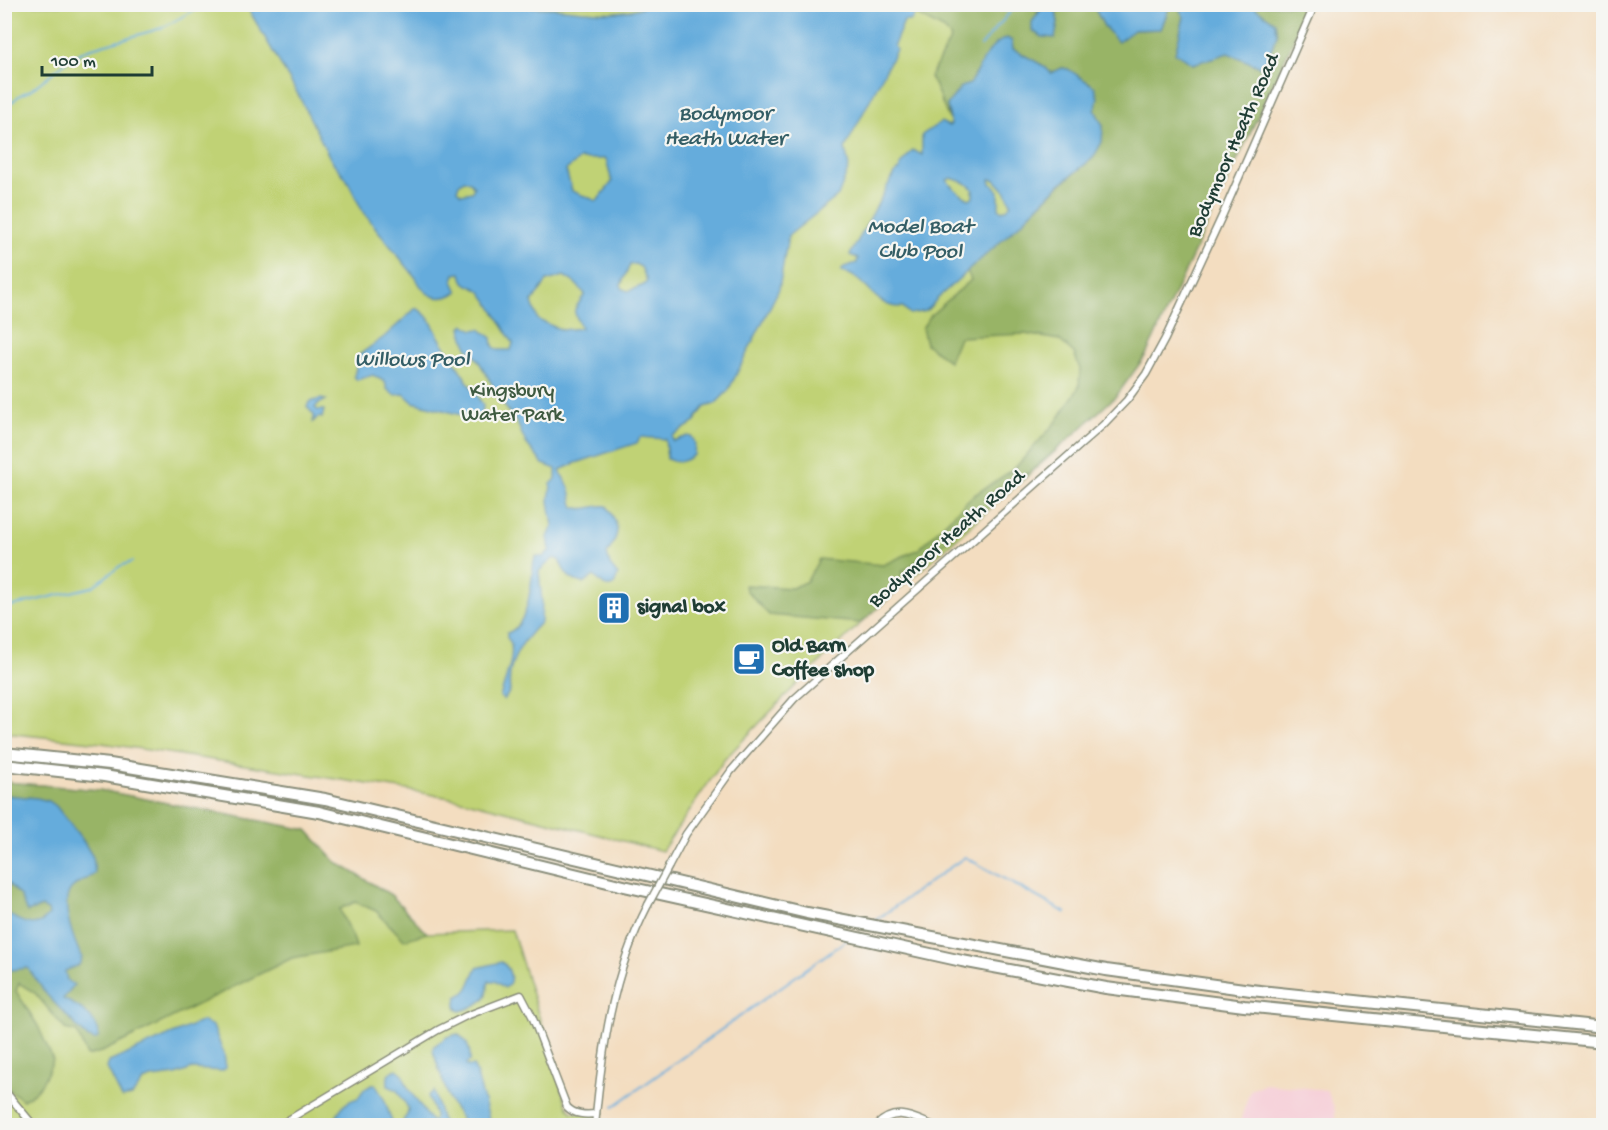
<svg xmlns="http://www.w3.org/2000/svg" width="1608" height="1130" viewBox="0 0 1608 1130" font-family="'Gochi Hand',sans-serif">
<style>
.built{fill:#f6cfd8}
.green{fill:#c0d274;stroke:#708854;stroke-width:1.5}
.forest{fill:#98b466;stroke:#5c784d;stroke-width:1.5}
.water{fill:#65acdc;stroke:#427488;stroke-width:1.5;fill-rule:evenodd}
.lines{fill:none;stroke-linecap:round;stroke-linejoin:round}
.stream{stroke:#65acdc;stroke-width:2}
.street-casing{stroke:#898d7a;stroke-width:9}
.highway-casing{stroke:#898d7a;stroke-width:14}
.street{stroke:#fff;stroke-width:6}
.highway{stroke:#fff;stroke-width:10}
.street-bridge-casing{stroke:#898d7a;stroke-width:9;stroke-linecap:butt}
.street-bridge{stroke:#fff;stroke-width:6}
.labels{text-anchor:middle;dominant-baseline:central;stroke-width:4.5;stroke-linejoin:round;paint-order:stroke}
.street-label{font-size:21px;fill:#1f3d34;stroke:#f6f6f2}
.park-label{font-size:21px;fill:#3f5b41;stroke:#f6f6f2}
.poi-label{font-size:21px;font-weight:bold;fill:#1f3d34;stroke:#f6f6f2;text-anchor:start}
.water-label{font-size:22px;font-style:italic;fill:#345e66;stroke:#f6f6f2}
</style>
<rect width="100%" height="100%" fill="#f6f6f2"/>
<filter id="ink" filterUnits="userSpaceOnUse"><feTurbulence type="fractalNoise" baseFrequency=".0167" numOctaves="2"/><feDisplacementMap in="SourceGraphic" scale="12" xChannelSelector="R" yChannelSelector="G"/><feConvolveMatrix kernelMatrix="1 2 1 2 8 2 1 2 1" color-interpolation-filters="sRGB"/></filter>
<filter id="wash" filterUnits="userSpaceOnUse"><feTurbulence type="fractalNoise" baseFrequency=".008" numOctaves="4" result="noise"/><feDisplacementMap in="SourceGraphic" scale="24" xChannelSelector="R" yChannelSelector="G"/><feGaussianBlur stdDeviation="1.35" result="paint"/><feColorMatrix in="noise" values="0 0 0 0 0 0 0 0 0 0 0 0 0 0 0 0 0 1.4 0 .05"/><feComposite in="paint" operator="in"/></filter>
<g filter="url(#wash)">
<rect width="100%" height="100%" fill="#f3ddc0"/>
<path class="built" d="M1265,1084l62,6 8,21v14h-96l11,-35z"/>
<g class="green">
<path d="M5,5h1302l-190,390 -49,45 -207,183 -63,60 -74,77 -62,91 -196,-50 -59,-11 -305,-47 -97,-10z"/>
<path d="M4,782l95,8 208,40 29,32 55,33 36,38 85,-3 55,176 5,6 24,2 -1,11h-590z"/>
</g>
<g class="forest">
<path d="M920,5h124l-7,8 21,10 -3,-18h38l11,21 30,4 27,-1 9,-24h14l-4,5 4,7 -2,15 11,32 35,-12 34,16 15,-33 -2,-12 -24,-18h56l-17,43 -144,307 -29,40 -49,45 -131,109 -34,22 -5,19 -37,33 -92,-8 -23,-25 -1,-5 47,3 15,-7 12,-22 64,6 36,-16 52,-52 43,-28 43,-48 22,-34 1,-18 -6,-16 -15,-13 -34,-6 -66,3 -10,24 -23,-17 -4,-16 9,-13 40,-35 -4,-9 54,-48 39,-38 33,-27 10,-32 -8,-16 3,-12 -8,-15 -16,-8 -6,-6 -6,-1 -11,5 -7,-7 -31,-17 -30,11 -13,24 -23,21 2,14c-7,-14 -11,-29 -19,-42l21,-39 -6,-8 -30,-16z"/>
<path d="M5,782l94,8 208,40 29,32 55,33 36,38 -23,7 -28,-29 -21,-9 -15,7c4,15 13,24 16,38l-64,11 -188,93 -17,5 -10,-24 -12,-3 -30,-36 -16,-10 -3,8 22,35 15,34c-7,17 -13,31 -30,40l-18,-14c0,-9 -1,-18 0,-26 3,-15 9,-29 0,-44z"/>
</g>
<g class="water">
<path d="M471,5c27,4 55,1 83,3 32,3 66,10 96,-4l270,1 -9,16h-7l-10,24 2,5 -51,98 4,19 -11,29 -50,40 -9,53 -51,102 -13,13 -10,3 -8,10 -2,5 -23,14 1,5 15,-5 4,1 3,6 -1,12c-10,7 -16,9 -27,4l-2,-20 -25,-2 -3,6 -61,20 -16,7c2,8 8,13 10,20 2,6 1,11 4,17 11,5 22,-3 33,-1 14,22 13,27 0,48l3,11 8,10 -4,10c-11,4 -12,-3 -20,-9l-10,7c-15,-2 -19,-10 -25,-23l-5,-2 -15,13 3,31 -1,20c-19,19 -35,41 -31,69l-6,9 -4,-3c4,-14 19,-50 7,-59v-5c23,-7 24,-52 27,-73l2,-4 7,1 7,-7 -2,-13 5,-11 -4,-25 2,-17 5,-5v-10l-13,-5 -17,-21 -9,-20 -13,-18 -26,-45 -11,-13 -6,-19 3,-4 9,6 7,-1 12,9 1,8 5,4h13l2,-7c-7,-10 -26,-46 -33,-52 -10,-8 -16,-2 -19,-18l-6,1 -2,7 5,11c-20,11 -33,5 -42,-14l-53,-66 -17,-34 -15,-18 -32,-64 -53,-91zM580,159h26l6,23 -15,19 -25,-10 -6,-21zM464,180l6,2 4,5 -2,5 -11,2 -4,-4 2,-6zM635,264l6,3 6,14 -3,4 -16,6 -5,-2 -2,-4 9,-20zM564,276l11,7 10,11c-13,20 -13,12 -4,34l-19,2 -24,-10 -6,-18 15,-21z"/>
<path d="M1044,5h11l3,18 -3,15 -13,-1 -10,-7v-8z"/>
<path d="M1093,5h77l-9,24 -27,1 -16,12 -14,-16z"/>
<path d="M1184,5h67l24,17 2,13 -14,33 -35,-15 -35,11 -18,-11 9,-36 -4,-7z"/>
<path d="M1007,38l5,3 1,8 31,17 7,7 11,-5 6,1 27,18 3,11 -3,12 8,16 -1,16 -9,16 -34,27 -38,38 -80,72 -15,16 -16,3 -7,-7c-30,2 -34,-29 -62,-36l3,-4 13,-4 1,-5 -8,-3 44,-81 6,-5v-4l13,-15 9,5v-20l19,-13 8,4 2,-2 -4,-19 14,-18 9,-3c8,-15 19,-41 37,-46zM951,178l15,5 7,6v8l-4,2c-7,-4 -18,-12 -22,-19zM990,179l5,1 11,12 5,12 -4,5 -5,2 -3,-3v-17l-8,-8z"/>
<path d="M416,308c16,8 19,24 28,37 13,21 26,40 39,60l-1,10 -2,3h-8l-59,-16 -9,-8 -10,1 -7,-6 -2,-7 -12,-7 -16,5 -3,-4 5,-21 25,-18z"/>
<path d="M321,399l5,1 -9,5 -2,3 3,2h6l-2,8 -4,-1 -5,5 1,-7 -7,-8 2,-5z"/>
<path d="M5,795l32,3 12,3 7,5 26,33 11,18 2,16c-7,7 -17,8 -24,16 -12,14 4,54 11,69l-3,7 -14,6 2,9 7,5 -11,14c18,8 33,18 36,38l-4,3 -8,-3 -40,-42 -19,-27 -23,3v-60c13,11 32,20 44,4l-1,-5 -6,-3 -15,5 -7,-16 -15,-16z"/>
<path d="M501,962c9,5 14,19 4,26l-10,-7h-6c-2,5 0,10 -3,15 -5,8 -17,13 -26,15 -6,-4 -4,-8 -3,-14 14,-6 13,-17 20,-29z"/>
<path d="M202,1021l11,5 11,28 2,14 -4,3 -30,-2 -16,6 -24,3 -9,3 -11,15 -10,2 -15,-30 2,-6z"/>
<path d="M457,1034c10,5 14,16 13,27l-4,3 1,2h6l2,3 16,56h-28l-2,-7 -11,-16 -17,-51 1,-5 13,-9z"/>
<path d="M397,1069l5,4 6,15 23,33h3l1,-6 -7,-19 6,-5 7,27 4,7 -39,1 -3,-6c12,-11 -1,-19 -6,-30l-9,-4c-1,-10 -1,-13 9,-17z"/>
<path d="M372,1085h4l9,16 8,24h-54l-3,-6c3,-12 11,-18 22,-21l6,-9z"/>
</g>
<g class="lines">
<g class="stream">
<path d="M981,46l36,-42"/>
<path d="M4,109l16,-14 11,-5 40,-32 17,-9 74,-21 43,-24"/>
<path d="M4,608l88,-21 28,-21 12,-4"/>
<path d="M873,922l92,-65 101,56"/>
<path d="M613,1107l235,-168"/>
</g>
</g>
</g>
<g filter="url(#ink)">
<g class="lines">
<g class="street-casing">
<g id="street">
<path d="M669,866l17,-32 45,-63 63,-72 309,-274 24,-25 19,-26 19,-35 58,-125 92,-210"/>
<path d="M4,1090l30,36"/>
<path d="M269,1126l14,-3 155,-93 28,-14 55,-21 11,21 35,91c8,8 18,8 29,7"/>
<path d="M595,1126c7,-78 17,-151 53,-221"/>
<path d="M876,1126c19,-20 36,-9 58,0"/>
</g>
</g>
<g class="highway-casing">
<g id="highway">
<path d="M4,753l106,11 215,35 482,114 299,57 145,20 353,37"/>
<path d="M4,765l100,11 215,36 305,74 338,75 144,27 138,18 360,36"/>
</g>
</g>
<use href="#street" class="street"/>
<use href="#highway" class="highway"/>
<g class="street-bridge-casing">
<path id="street-bridge" d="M648,905l21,-39"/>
</g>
<use href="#street-bridge" class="street-bridge"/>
</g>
</g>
<defs>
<g id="building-square" transform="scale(1.725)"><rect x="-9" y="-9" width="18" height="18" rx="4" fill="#1f6fb2" stroke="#f6f6f2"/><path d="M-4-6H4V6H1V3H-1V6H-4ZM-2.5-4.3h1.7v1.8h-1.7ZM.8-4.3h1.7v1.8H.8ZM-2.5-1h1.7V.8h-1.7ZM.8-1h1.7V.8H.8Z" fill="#fff"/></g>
<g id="cafe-square" transform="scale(1.725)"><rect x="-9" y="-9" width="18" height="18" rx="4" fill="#1f6fb2" stroke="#f6f6f2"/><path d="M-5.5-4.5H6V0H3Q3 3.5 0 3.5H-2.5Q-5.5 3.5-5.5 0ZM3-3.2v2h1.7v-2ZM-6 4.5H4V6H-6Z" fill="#fff"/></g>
</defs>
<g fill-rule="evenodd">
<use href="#building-square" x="614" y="608"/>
<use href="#cafe-square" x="749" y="659"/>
</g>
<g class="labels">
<g class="street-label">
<text transform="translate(1235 146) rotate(-66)">Bodymoor Heath Road</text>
<text transform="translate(948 540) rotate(-41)">Bodymoor Heath Road</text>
</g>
<g class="park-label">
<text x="512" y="392">Kingsbury<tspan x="512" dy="24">Water Park</tspan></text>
</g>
<g class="poi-label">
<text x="637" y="608">signal box</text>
<text x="772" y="647">Old Barn<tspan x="772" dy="24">Coffee shop</tspan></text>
</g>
<g class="water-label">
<text x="725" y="115">Bodymoor<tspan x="725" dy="25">Heath Water</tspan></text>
<text x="920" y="228">Model Boat<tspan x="920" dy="25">Club Pool</tspan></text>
<text x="412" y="361">Willows Pool</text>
</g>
</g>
<rect width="1608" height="1130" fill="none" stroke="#f6f6f2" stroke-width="24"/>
<path d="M42 66v9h110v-9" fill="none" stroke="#1f3d34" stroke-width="3"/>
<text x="51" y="66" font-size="18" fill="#1f3d34" stroke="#f6f6f2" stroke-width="4.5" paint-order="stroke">100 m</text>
</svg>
